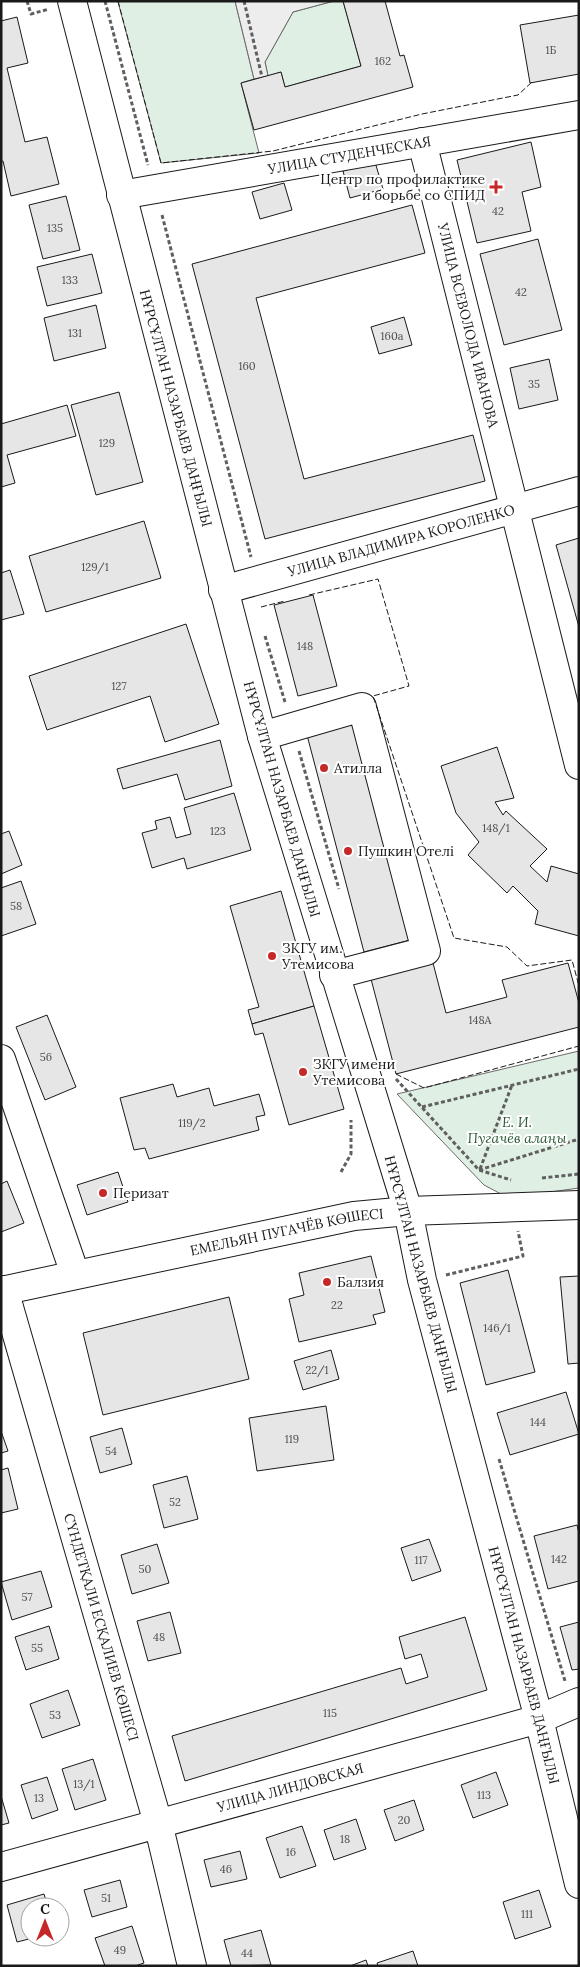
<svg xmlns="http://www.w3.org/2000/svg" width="580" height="1967" viewBox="0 0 580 1967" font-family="Lora,serif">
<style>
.green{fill:#e0efe3;stroke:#6a6a6a}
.parking{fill:#ededed;stroke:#6a6a6a}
.building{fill:#e6e6e6;stroke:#1a1a1a}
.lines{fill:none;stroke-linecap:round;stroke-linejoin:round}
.minor-casing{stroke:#1a1a1a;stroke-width:30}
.major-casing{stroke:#1a1a1a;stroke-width:30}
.path{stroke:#5f5f5f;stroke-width:3;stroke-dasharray:4 2.5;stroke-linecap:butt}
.minor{stroke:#fff;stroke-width:28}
.major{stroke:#fff;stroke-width:28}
.fence{stroke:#1a1a1a;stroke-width:1;stroke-dasharray:6 2.5;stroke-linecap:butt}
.poi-dot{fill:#c62828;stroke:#fff;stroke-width:2}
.labels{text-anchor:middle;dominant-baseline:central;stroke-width:4;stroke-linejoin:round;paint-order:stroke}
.number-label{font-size:11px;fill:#4d4d4d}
.street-label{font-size:14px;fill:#1a1a1a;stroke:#fff}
.poi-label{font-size:14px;fill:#1a1a1a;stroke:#fff;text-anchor:start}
.park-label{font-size:14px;font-style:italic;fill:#2b5a34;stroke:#fff}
</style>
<rect width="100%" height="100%" fill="#fff"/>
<g class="green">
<path d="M123,1h112l19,78 -13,4 18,70 -98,10 -43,-161z"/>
<path d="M334,1h9l18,65 -76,21 -4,-15 -13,4 -3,-14 28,-50z"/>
<path d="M579,1051v137l-51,7 -27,-1 -17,-9 -87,-91z"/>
</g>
<path class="parking" d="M235,1h99l-41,11 -28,50 3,14 -14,3z"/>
<g class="building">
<path d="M343,1h42l15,55 4,-1 9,32 -159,43 -13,-47 40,-11 4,15 76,-21z"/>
<path d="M579,15v59l-49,9 -10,-58z"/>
<path d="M17,17l11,46 -21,5 18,74 22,-5 12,47 -48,12 -8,-35h-2v-140z"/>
<path d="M531,142l10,45 -19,5 9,39 -54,12 -20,-83z"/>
<path d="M375,162l8,27 -33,9 -7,-27z"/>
<path d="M284,183l8,27 -32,9 -8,-27z"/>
<path d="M66,196l14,54 -37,9 -14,-54z"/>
<path d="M412,205l13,48 -169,45 48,181 169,-44 12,46 -220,58 -73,-275z"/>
<path d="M538,239l24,91 -58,15 -24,-91z"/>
<path d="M92,254l10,39 -55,13 -10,-39z"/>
<path d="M96,305l10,43 -52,13 -10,-43z"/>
<path d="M404,317l8,28 -33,9 -8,-27z"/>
<path d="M549,359l9,41 -39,9 -9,-41z"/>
<path d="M119,392l24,90 -47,13 -25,-90z"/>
<path d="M67,405l9,31 -69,19 8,28 -14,4v-63z"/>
<path d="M144,521l17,57 -115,34 -17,-56z"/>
<path d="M579,538v89l-23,-82z"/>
<path d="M10,570l14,44 -23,6v-47z"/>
<path d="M313,595l24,91 -39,10 -24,-91z"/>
<path d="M186,624l33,100 -54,18 -15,-46 -103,34 -18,-54z"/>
<path d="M353,723l57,217 -46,12 -57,-217z"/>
<path d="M220,740l12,46 -47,14 -8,-26 -54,15 -6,-20z"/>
<path d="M497,747l17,51 -19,4 8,13 3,-4 41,38 -17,17 17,16 4,-16 28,8v62l-44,-12 3,-13 -25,-25 -6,7 -39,-38 11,-13 -23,-29 -15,-47z"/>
<path d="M234,793l17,57 -64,19 -3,-11 -32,10 -10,-35 15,-4 -2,-8 15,-4 6,21 15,-4 -7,-26z"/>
<path d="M9,831l13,34 -21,9v-40z"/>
<path d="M21,881l15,43 -35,12v-48z"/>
<path d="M281,891l33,115 -62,18 -4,-14 11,-3 -29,-101z"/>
<path d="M433,963l13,50 61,-16 -5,-17 66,-17 11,40v24l-183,47 -25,-95z"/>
<path d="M314,1006l30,103 -55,16 -26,-92 -8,2 -3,-11z"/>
<path d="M47,1015l29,72 -31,13 -29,-73z"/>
<path d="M173,1084l4,13 32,-9 5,18 45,-12 6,21 -9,2 3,13 -110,29 -4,-11 -11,2 -14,-52z"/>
<path d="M118,1172l10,30 -41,13 -10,-30z"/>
<path d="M7,1181l17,42 -23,9v-48z"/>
<path d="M371,1256l14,56 -12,3 3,9 -77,18 -10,-43 15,-4 -5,-22z"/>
<path d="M508,1270l27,102 -49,13 -26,-102z"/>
<path d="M579,1276v87l-11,1 -8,-87z"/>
<path d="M229,1297l20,82 -146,36 -20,-82z"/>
<path d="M331,1350l8,29 -36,11 -9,-29z"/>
<path d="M566,1392l13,42 -69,21 -13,-42z"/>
<path d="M326,1406l8,54 -77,11 -8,-53z"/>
<path d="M122,1428l10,36 -32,9 -10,-36z"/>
<path d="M1,1431l7,20 -7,2z"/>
<path d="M8,1468l10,41 -17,4v-43z"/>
<path d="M187,1476l11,43 -34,9 -11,-43z"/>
<path d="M577,1525l2,8v48l-31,8 -14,-53z"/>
<path d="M429,1539l12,32 -29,10 -11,-33z"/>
<path d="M157,1544l12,39 -37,11 -11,-39z"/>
<path d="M41,1571l11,36 -40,13 -11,-38z"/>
<path d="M170,1612l11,41 -33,8 -11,-40z"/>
<path d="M465,1617l22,73 -302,91 -13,-45 229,-68 5,16 22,-7 -7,-23 -16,5 -6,-22z"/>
<path d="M579,1622v47l-7,1 -12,-43z"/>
<path d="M49,1626l10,33 -33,11 -11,-33z"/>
<path d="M68,1690l12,35 -38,13 -12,-34z"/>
<path d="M93,1759l13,41 -31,10 -13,-41z"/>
<path d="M496,1772l12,33 -35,13 -12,-33z"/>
<path d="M47,1777l11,33 -26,9 -11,-34z"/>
<path d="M1,1796l8,27 -8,2z"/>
<path d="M414,1800l10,30 -29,11 -11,-31z"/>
<path d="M356,1819l10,30 -32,11 -10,-30z"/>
<path d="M302,1826l14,40 -36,12 -14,-40z"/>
<path d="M240,1851l7,28 -36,8 -7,-27z"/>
<path d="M120,1880l7,27 -35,10 -8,-27z"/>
<path d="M539,1890l12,37 -36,12 -12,-37z"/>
<path d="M44,1894l4,13h-18v30h7l-20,5 -10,-37z"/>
<path d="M132,1926l12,37 -9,3h-30l-10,-28z"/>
<path d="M261,1930l10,35 -40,1 -7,-26z"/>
<path d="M413,1951l5,15h-40l-1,-3z"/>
<path d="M366,1960l2,6h-18z"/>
</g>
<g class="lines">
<g class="minor-casing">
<g id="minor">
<path id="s1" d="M422,142l157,623"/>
<path id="s2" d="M121,195l458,-80"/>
<path id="s3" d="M223,590l356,-99"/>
<path d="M262,736l100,-29 64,244 -92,24"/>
<path d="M1,1059l74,215"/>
<path id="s4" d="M579,1205l-171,6 14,69 117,439 40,165"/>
<path id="s5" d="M4,1290l154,533 34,143"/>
<path id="s6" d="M1,1867l538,-148 40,-17"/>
</g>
</g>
<g class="major-casing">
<g id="major">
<path id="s7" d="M1,1291l353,-75 54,-5 -146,-475 -190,-735"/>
</g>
</g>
<g class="path">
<path d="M27,1l4,13 18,-5"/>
<path d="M105,1l43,164"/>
<path d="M244,1l18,76"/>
<path d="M162,215l89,342"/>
<path d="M265,636l20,66"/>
<path d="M299,751l40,138"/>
<path d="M396,1079l83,91 32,10"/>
<path d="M422,1107l157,-38"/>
<path d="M480,1169l32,-84"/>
<path d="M479,1170l100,-31"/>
<path d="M341,1172l10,-18v-34"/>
<path d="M542,1178l37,-4"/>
<path d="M446,1275l77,-19 -5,-25"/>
<path d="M499,1459l66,222"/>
</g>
<use href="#minor" class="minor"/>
<use href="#major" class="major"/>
<g class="fence">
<path d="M118,1l43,162 112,-12 149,-37 96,-19 14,-13"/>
<path d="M309,595l69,-16 31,107 -36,10 81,242 53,9 20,19 45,-6 7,26"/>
<path d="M261,607l24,-6"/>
<path d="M396,1074l28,14 155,-42"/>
</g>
</g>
<g class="poi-dot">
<path d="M493.5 179.5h5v5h5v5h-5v5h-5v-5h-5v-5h5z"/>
<circle cx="324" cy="768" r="5"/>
<circle cx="348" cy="851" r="5"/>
<circle cx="272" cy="956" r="5"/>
<circle cx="303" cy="1072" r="5"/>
<circle cx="103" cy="1193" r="5"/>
<circle cx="327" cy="1282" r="5"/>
</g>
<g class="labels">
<g class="number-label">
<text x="551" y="50">1Б</text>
<text x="383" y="61">162</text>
<text x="498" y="211">42</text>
<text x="55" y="228">135</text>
<text x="70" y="280">133</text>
<text x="521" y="292">42</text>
<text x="75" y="333">131</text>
<text x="392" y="336">160а</text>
<text x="247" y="366">160</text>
<text x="534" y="384">35</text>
<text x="107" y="443">129</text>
<text x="95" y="567">129/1</text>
<text x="305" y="646">148</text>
<text x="119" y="686">127</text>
<text x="496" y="828">148/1</text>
<text x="218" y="831">123</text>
<text x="16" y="906">58</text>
<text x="480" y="1020">148А</text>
<text x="46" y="1057">56</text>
<text x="192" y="1123">119/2</text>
<text x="337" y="1305">22</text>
<text x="497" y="1328">146/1</text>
<text x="317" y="1370">22/1</text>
<text x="538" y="1422">144</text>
<text x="292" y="1439">119</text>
<text x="111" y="1451">54</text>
<text x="175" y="1502">52</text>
<text x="559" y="1559">142</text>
<text x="421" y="1560">117</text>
<text x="145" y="1569">50</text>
<text x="27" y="1597">57</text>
<text x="159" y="1637">48</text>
<text x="37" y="1648">55</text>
<text x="330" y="1713">115</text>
<text x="55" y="1715">53</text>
<text x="84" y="1784">13/1</text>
<text x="484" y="1795">113</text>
<text x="39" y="1798">13</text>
<text x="404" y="1820">20</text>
<text x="345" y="1839">18</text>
<text x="291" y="1852">16</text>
<text x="226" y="1869">46</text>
<text x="106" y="1898">51</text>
<text x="527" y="1914">111</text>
<text x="120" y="1950">49</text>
<text x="247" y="1953">44</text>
</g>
<g class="street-label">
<text stroke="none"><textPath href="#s2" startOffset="232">УЛИЦА СТУДЕНЧЕСКАЯ</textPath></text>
<text stroke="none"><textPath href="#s1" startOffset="189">УЛИЦА ВСЕВОЛОДА ИВАНОВА</textPath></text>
<text transform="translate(176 408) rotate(75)">НҰРСҰЛТАН НАЗАРБАЕВ ДАҢҒЫЛЫ</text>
<text stroke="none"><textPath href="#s3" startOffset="185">УЛИЦА ВЛАДИМИРА КОРОЛЕНКО</textPath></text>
<text transform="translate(282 799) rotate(74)">НҰРСҰЛТАН НАЗАРБАЕВ ДАҢҒЫЛЫ</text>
<text stroke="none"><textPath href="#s7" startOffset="292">ЕМЕЛЬЯН ПУГАЧЁВ КӨШЕСІ</textPath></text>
<text transform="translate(421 1274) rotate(75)">НҰРСҰЛТАН НАЗАРБАЕВ ДАҢҒЫЛЫ</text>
<text stroke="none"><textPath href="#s5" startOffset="351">СҮНДЕТҚАЛИ ЕСҚАЛИЕВ КӨШЕСІ</textPath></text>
<text stroke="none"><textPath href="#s4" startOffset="640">НҰРСҰЛТАН НАЗАРБАЕВ ДАҢҒЫЛЫ</textPath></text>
<text stroke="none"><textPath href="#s6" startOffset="300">УЛИЦА ЛИНДОВСКАЯ</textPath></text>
</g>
<g class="poi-label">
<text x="485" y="179" text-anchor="end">Центр по профилактике<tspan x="485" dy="16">и борьбе со СПИД</tspan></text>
<text x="334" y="768">Атилла</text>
<text x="358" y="851">Пушкин Отелі</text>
<text x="282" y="948">ЗКГУ им.<tspan x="282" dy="16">Утемисова</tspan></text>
<text x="313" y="1064">ЗКГУ имени<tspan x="313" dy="16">Утемисова</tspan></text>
<text x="113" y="1193">Перизат</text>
<text x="337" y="1282">Балзия</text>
</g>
<g class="park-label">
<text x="517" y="1122">Е. И.<tspan x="517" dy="16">Пугачёв алаңы</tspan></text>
</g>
</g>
<rect width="580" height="1967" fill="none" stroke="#1a1a1a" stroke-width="5"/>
<g transform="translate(45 1922)"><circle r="24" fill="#ffffff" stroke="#a3a3a3"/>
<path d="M0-4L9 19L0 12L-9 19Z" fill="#c62828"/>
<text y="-8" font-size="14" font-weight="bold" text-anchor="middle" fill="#1a1a1a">С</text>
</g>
</svg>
